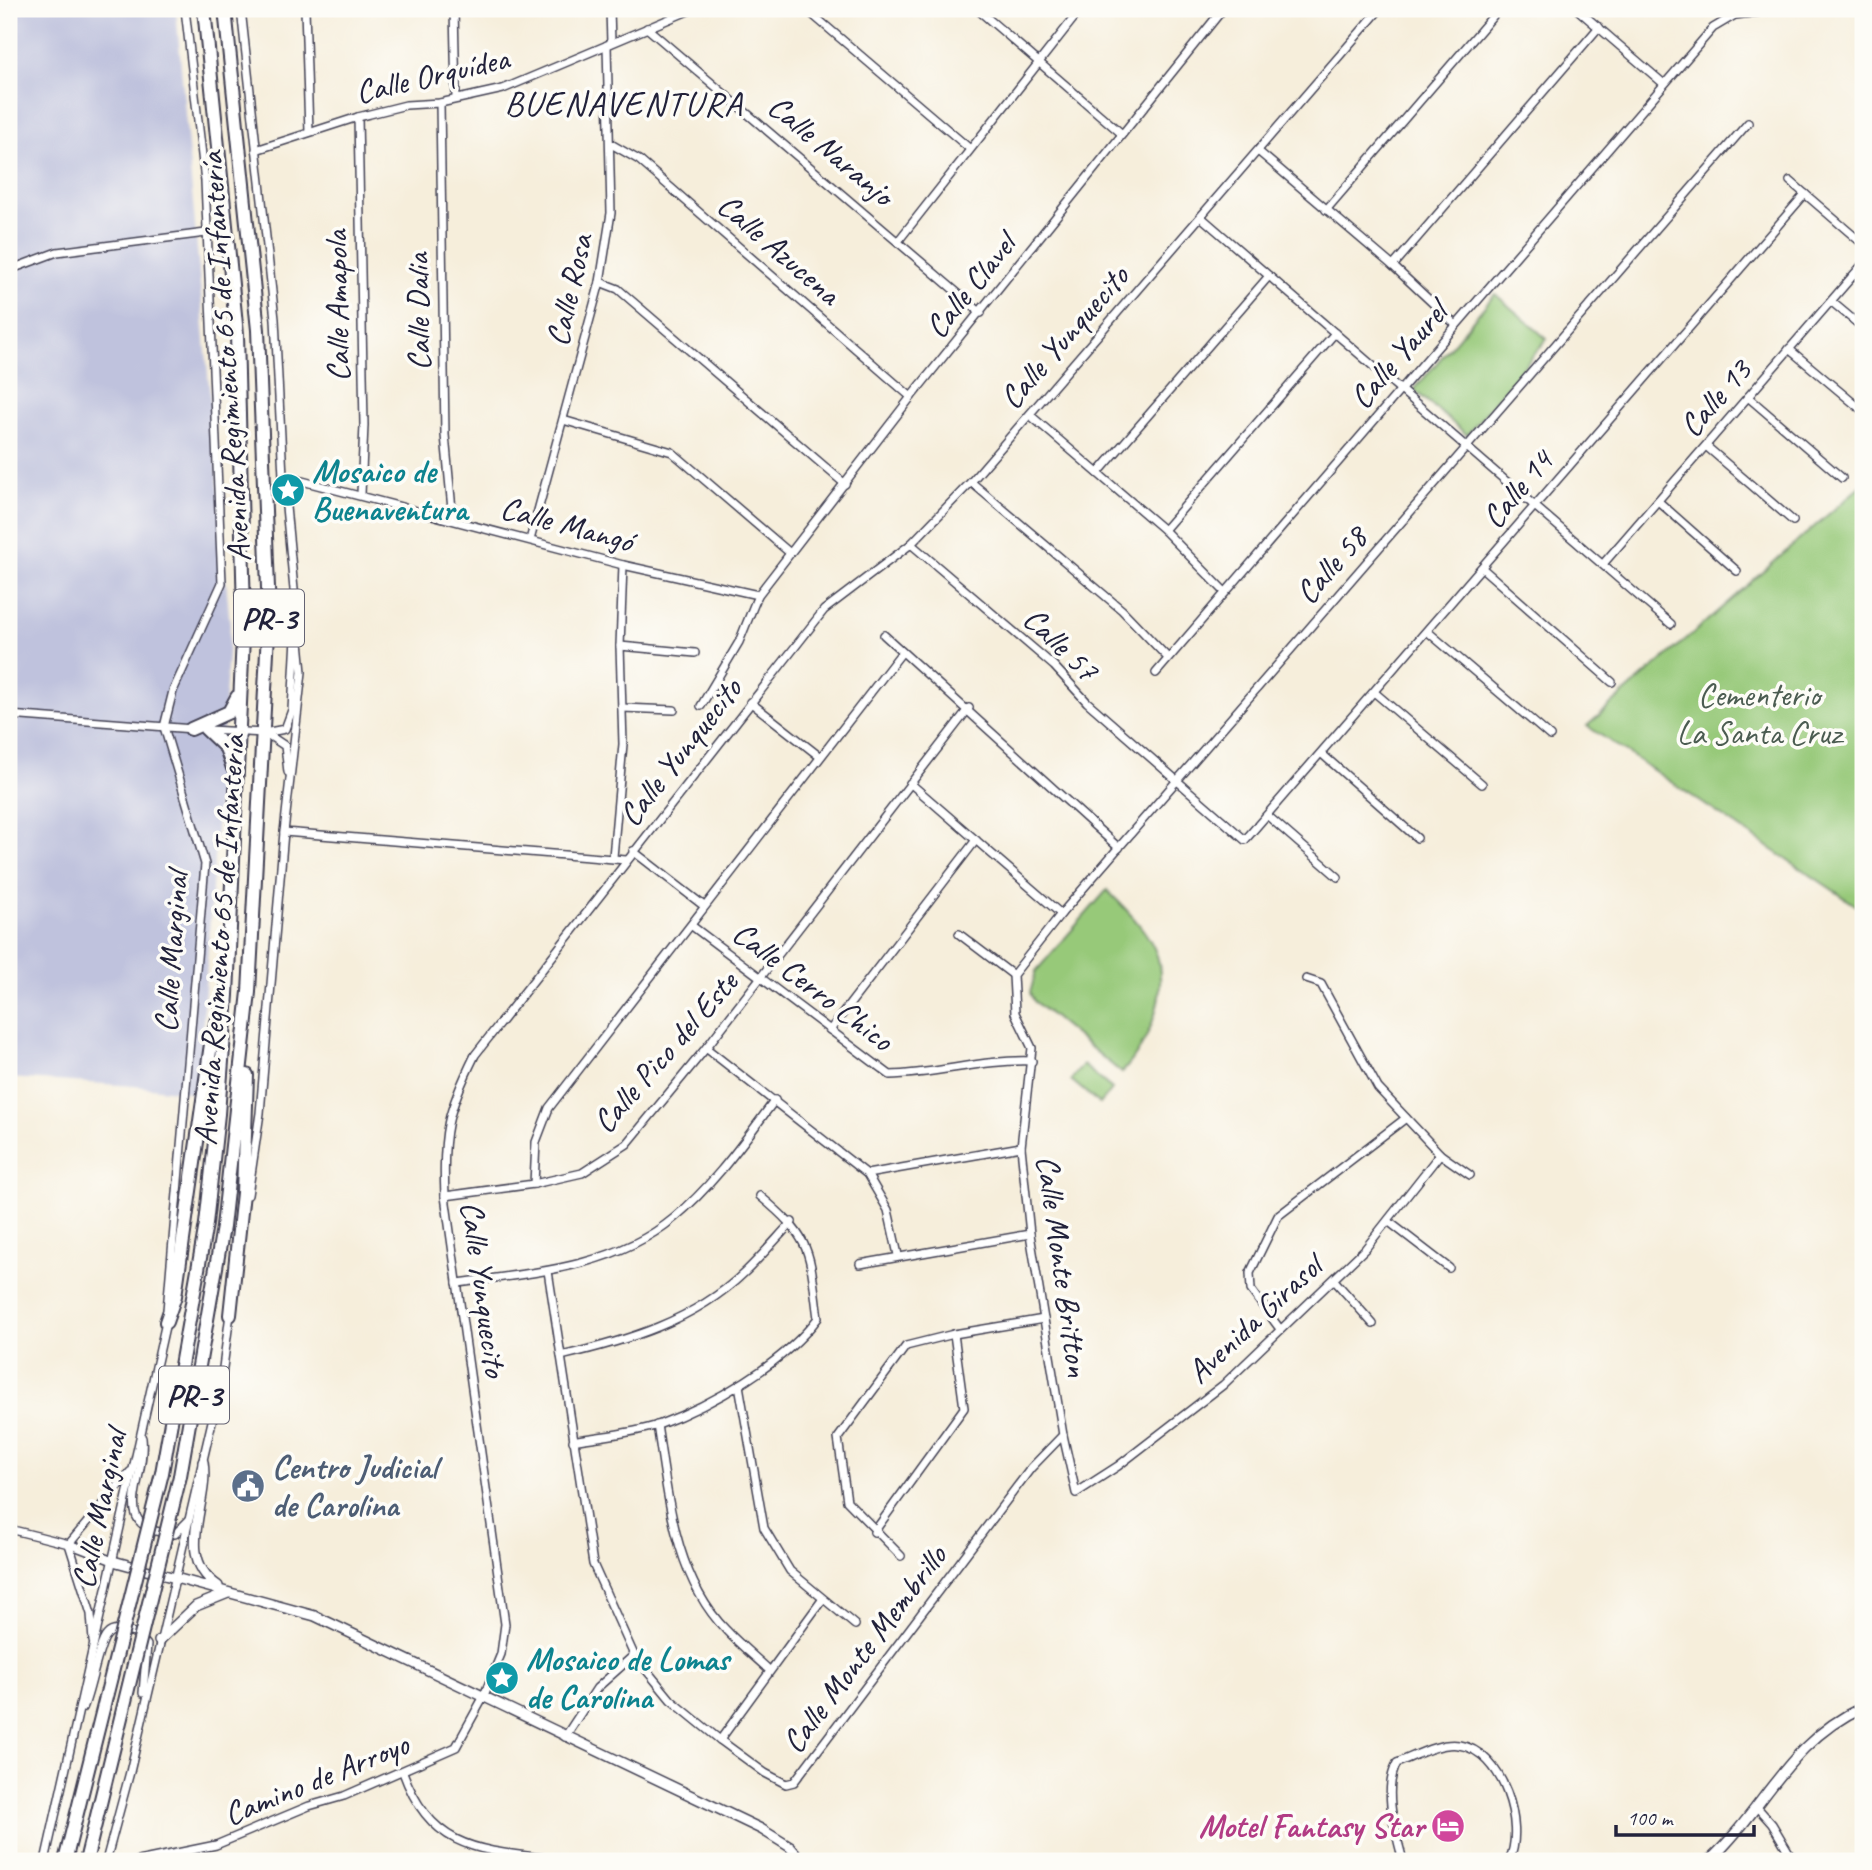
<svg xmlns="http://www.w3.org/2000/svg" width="1872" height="1870" viewBox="0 0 1872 1870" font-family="Caveat,sans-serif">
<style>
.industrial{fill:#bfc2dd}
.green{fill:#97c979;stroke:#5c765a;stroke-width:2}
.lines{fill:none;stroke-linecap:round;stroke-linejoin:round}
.minor-casing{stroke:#424153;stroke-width:10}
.tertiary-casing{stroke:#424153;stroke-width:12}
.primary-casing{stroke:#424153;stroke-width:16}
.minor{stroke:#fff;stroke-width:7}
.tertiary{stroke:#fff;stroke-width:9}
.primary{stroke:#fff;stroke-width:12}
.primary-bridge-casing{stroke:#424153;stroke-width:16;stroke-linecap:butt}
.primary-bridge{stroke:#fff;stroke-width:12}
.labels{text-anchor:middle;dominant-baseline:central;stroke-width:7;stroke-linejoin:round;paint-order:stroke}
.shield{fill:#fdfcf7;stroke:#646373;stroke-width:2}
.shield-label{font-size:32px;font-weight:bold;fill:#22223b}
.street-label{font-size:33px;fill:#22223b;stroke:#fdfcf7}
.culture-label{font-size:33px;font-weight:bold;fill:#0d838f;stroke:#fdfcf7;text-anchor:start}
.park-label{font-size:33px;fill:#4b5c51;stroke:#fdfcf7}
.service-label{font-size:33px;font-weight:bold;fill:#4e5e75;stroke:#fdfcf7;text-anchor:start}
.hotel-label{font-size:33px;font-weight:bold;fill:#b23c85;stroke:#fdfcf7;text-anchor:end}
.neighbourhood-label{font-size:35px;letter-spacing:2px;fill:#22223b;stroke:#fdfcf7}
</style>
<rect width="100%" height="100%" fill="#fdfcf7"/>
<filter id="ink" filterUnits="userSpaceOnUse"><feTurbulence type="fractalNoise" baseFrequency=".0143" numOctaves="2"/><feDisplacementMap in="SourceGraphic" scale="14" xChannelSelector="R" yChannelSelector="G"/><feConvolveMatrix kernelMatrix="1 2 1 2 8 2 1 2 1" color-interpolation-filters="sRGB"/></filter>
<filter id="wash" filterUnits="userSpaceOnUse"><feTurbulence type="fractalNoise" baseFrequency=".00686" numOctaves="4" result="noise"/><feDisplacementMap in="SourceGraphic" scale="28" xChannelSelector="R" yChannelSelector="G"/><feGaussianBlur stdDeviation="1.57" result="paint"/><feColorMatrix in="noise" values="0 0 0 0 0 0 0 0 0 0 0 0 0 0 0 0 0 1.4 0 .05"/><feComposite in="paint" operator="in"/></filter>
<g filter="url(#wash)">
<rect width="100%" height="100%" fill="#f6eedb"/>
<path class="industrial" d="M9,9h167l54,616 -32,469 -62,-8 -127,-8z"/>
<g class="green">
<path d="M1495,294l52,45 -80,96 -53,-45z"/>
<path d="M1863,484v419l-3,5 -273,-182z"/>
<path d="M1107,890c19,19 48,47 52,74 6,40 -12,81 -37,109l-88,-72 -4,-8 6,-22z"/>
<path d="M1083,1065l29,24 -12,15 -29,-24z"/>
</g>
</g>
<g filter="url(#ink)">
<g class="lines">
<g class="minor-casing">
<g id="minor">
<path d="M241,9l34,310 8,157 19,196 -18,160 -24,281 -12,82"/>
<path d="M305,9l4,123"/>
<path d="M454,9l2,89"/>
<path d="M610,9l1,34"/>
<path d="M806,9l164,140"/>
<path d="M977,9l145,125"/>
<path d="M1577,9l87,75"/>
<path d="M647,28l334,285"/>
<path d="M440,103l5,332 8,85"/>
<path d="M358,117l6,308 -3,69"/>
<path d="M611,144l28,16 272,237"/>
<path d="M256,150l102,-33 48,-12 34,-2 63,-14 190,-80"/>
<path d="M1258,151l135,115 63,59"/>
<path d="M1790,181l73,63"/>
<path d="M1326,210l173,-201"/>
<path d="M1201,217l470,407"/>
<path d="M899,240l182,-231"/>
<path d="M1393,266l206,-239"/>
<path d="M9,270l48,-18 149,-19"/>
<path d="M600,282l18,7 227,195"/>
<path d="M1832,302l31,26"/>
<path d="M1789,349l74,62"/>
<path d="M1748,397l94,81"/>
<path d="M1030,415l134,115 60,61"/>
<path d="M563,420l109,32 118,101"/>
<path d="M1706,446l87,75"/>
<path d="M1098,473l171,-197"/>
<path d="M283,476l340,89 135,30"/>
<path d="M971,482l151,128 46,48"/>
<path d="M1658,501l79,70"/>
<path d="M1164,530l171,-197"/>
<path d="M530,540l70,-258 11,-69 -4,-168"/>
<path d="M911,544l143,122 33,36 158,138 560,-646"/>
<path d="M1603,564l260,-300"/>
<path d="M1482,568l130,114"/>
<path d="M1427,631l123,105"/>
<path d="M884,635l235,213"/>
<path d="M620,646l75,7"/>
<path d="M1156,673l557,-645 22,-13 50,-6"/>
<path d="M1374,692l108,92"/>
<path d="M750,702l69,54"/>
<path d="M701,706l38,-64 19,-47 153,-198 312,-388"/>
<path d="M622,708l52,2"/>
<path d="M9,715l184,14"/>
<path d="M209,730l55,3 21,-4 7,-19 4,-72"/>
<path d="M267,734l18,12 3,26"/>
<path d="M1322,754l95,84"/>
<path d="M910,783l151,131"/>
<path d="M1268,816l70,61"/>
<path d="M284,832l342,28"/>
<path d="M633,851l71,55"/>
<path d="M613,857l10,-113 -3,-98 3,-81"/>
<path d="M692,926l198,149c48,-1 94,-16 142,-14"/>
<path d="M959,934l54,41"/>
<path d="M1306,979l15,5 57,104 62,66 30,21"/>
<path d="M830,1030l146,-190"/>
<path d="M706,1048l161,126 21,36 10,45"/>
<path d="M1440,1154l-75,95 -142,136 -105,81 -42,27 -13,-58 -33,-201 -9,-87 11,-99 -17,-35 -2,-38 48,-61 687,-791"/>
<path d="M867,1174l154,-27"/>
<path d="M534,1184l2,-42 13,-34 353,-456"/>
<path d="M445,1196l89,-12 48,-11 45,-29 79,-96 263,-340"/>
<path d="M1388,1221l61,47"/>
<path d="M860,1264l170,-30"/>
<path d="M548,1271l45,293 41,91 37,45 49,40 45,33 21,11 8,-2 237,-314 32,-33"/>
<path d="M1334,1280l39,44"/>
<path d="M457,1283c74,-10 157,-15 217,-65 40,-33 70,-77 101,-118"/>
<path d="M1280,1329l-29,-39 -1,-17 28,-57 128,-98"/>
<path d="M561,1356c65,-15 133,-35 183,-83 17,-16 32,-34 48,-51"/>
<path d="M739,1385l25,143 26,43 65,54"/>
<path d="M657,1425c11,69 17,152 69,205 13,14 29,27 43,40"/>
<path d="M142,1438c5,44 -36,92 33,96l13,-13"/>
<path d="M573,1441c27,-5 58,-7 85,-16 54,-20 125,-61 160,-107 -9,-67 -4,-77 -58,-122"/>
<path d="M9,1529l60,15 44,17"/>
<path d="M874,1532l90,-124 -10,-74"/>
<path d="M901,1556l-54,-55 -9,-63 68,-92 48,-12 90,-15"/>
<path d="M93,1641l-2,-27 -22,-70 61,-72"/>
<path d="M83,1708c8,-17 15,-64 24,-73 7,-9 22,-3 31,-1l9,11 -4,48"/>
<path d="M565,1737l32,-49 37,-33"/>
<path d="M720,1740l102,-140"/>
<path d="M403,1772c30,85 87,78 165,89"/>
<path d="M1756,1806l16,18 22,37"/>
<path d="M45,1861l121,-539 39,-458 -41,-137 9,-36 49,-108 -17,-402 -20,-172"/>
<path d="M106,1861l24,-89 91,-389 9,-69"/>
<path d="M138,1861l78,-16 93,-39 35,-10 112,-49 27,-49 18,-44 4,-30 -60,-428c-3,-64 2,-84 30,-141l349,-445 87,-66 60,-62 409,-473"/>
<path d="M1403,1861c-7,-28 -21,-71 -6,-98 18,-7 42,-21 62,-18 44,6 67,81 50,116"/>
</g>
</g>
<g class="tertiary-casing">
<g id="tertiary">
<path d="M203,1462c7,42 -30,93 15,124"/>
<path d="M113,1561l202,55 446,213 29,18 12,14"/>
<path d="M159,1641l37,-35 32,-13"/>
<path d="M1709,1861c57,-53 78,-119 154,-154"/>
</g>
</g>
<g class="primary-casing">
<g id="primary">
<path d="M204,9l33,325 7,280 -17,381 -9,119 -12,110"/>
<path d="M191,729l38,-17 8,-15"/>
<path d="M206,729l20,19 7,20"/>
<path d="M223,1227l26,-235 20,-378 -11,-284 -33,-321"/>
<path d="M230,1315l13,-122 4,-118"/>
<path d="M166,1322l9,-26 37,-259 9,-26"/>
</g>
</g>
<use href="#minor" class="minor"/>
<use href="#tertiary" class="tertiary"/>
<use href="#primary" class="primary"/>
<g class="primary-bridge-casing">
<g id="primary-bridge">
<path d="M65,1861l97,-388 44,-249"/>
<path d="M86,1861l94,-385 43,-249"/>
</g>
</g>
<use href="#primary-bridge" class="primary-bridge"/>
</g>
</g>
<defs>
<g id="sight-disc" transform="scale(1.75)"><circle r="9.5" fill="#0f9aa8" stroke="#fdfcf7"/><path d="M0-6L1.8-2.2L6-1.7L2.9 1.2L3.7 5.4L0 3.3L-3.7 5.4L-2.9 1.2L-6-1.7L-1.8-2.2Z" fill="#fff"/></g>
<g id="civic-disc" transform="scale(1.75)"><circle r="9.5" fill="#5c6f8a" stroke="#fdfcf7"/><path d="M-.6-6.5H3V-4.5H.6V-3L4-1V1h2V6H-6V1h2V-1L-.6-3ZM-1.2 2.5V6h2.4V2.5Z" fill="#fff"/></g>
<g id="hotel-disc" transform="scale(1.75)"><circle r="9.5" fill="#d1479c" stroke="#fdfcf7"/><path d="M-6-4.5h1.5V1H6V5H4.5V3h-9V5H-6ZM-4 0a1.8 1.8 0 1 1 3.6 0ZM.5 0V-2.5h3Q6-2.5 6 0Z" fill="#fff"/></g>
</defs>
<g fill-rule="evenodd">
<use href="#sight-disc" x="288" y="490"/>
<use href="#civic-disc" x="248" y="1486"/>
<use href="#sight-disc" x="502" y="1678"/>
<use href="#hotel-disc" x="1448" y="1826"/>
</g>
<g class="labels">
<g class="shield">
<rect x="234" y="589.5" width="70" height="57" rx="5"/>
<rect x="159" y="1366.5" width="70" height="57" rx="5"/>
</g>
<g class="shield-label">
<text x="269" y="618">PR-3</text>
<text x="194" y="1395">PR-3</text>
</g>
<g class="street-label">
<text transform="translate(432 75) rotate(-13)">Calle Orquídea</text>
<text transform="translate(831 150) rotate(40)">Calle Naranjo</text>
<text transform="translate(779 249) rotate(41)">Calle Azucena</text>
<text transform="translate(970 286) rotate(-51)">Calle Clavel</text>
<text transform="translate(569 290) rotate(-77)">Calle Rosa</text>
<text transform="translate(337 306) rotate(-91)">Calle Amapola</text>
<text transform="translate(418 312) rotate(-91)">Calle Dalia</text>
<text transform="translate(1064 337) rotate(-49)">Calle Yunquecito</text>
<text transform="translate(1398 355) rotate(-49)">Calle Yaurel</text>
<text transform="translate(225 357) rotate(-94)">Avenida Regimiento 65 de Infantería</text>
<text transform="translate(1715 398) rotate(-49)">Calle 13</text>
<text transform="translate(1517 489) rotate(-50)">Calle 14</text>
<text transform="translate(567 524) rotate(15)">Calle Mangó</text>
<text transform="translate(1331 565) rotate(-49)">Calle 58</text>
<text transform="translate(1061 644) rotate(44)">Calle 57</text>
<text transform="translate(680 752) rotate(-52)">Calle Yunquecito</text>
<text transform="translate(219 940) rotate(-86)">Avenida Regimiento 65 de Infantería</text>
<text transform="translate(171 952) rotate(-86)">Calle Marginal</text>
<text transform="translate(813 986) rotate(37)">Calle Cerro Chico</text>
<text transform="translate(665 1052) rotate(-49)">Calle Pico del Este</text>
<text transform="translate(1063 1266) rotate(82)">Calle Monte Britton</text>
<text transform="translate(484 1289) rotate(82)">Calle Yunquecito</text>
<text transform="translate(1254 1319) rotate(-43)">Avenida Girasol</text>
<text transform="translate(99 1509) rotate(-78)">Calle Marginal</text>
<text transform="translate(864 1649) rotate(-53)">Calle Monte Membrillo</text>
<text transform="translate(316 1779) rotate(-22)">Camino de Arroyo</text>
</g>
<g class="culture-label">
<text x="312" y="471">Mosaico de<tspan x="312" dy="38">Buenaventura</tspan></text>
<text x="526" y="1659">Mosaico de Lomas<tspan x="526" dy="38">de Carolina</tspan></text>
</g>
<g class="park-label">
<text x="1759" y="695">Cementerio<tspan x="1759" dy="38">La Santa Cruz</tspan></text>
</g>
<g class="service-label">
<text x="272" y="1467">Centro Judicial<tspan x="272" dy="38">de Carolina</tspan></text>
</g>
<g class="hotel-label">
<text x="1424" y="1826">Motel Fantasy Star</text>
</g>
<g class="neighbourhood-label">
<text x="624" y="103">BUENAVENTURA</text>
</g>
</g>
<rect width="1872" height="1870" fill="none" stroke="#fdfcf7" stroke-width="35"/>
<path d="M1616 1825v10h138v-10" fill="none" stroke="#22223b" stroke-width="3.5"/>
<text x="1627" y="1825" font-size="21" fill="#22223b" stroke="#fdfcf7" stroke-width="5" paint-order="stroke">100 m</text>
</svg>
